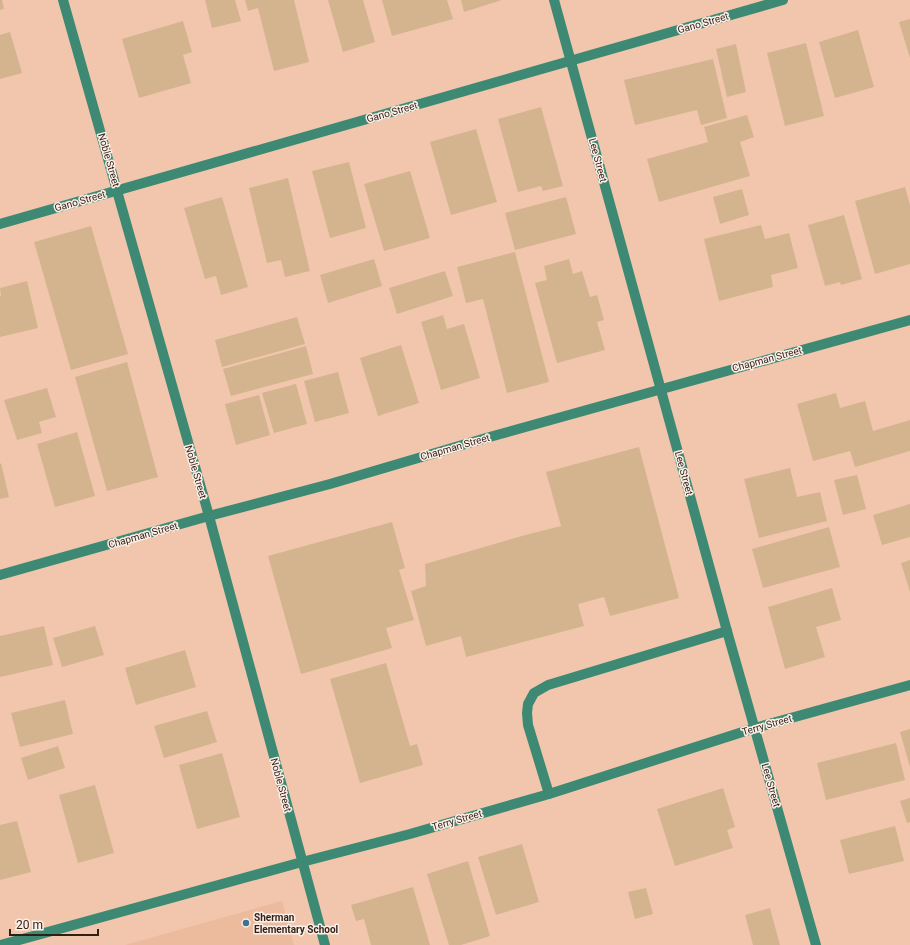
<svg xmlns="http://www.w3.org/2000/svg" width="910" height="945" viewBox="0 0 910 945" font-family="Roboto,sans-serif">
<style>
.built{fill:#ecba9d}
.building{fill:#d3b48f}
.lines{fill:none;stroke-linecap:round;stroke-linejoin:round}
.minor{stroke:#3e8973;stroke-width:10}
.poi-dot{fill:#3c738e;stroke:#fcefe7;stroke-width:1.5}
.labels{text-anchor:middle;dominant-baseline:central;stroke-width:3;stroke-linejoin:round;paint-order:stroke}
.street-label{font-size:10px;fill:#2f1f15;stroke:#fcefe7}
.poi-label{font-size:10px;font-weight:bold;fill:#2f1f15;stroke:#fcefe7;text-anchor:start}
</style>
<rect width="100%" height="100%" fill="#f2c6ad"/>
<path class="built" d="M282,901l12,44h-169z"/>
<g class="building">
<path d="M0,0h2l2,9 -4,1z"/>
<path d="M205,0h30l6,21 -29,7z"/>
<path d="M245,0h49l15,62 -35,9 -16,-63 -10,3z"/>
<path d="M328,0h35l12,42 -32,10z"/>
<path d="M382,0h65l6,19 -61,17z"/>
<path d="M461,0h41l-38,12z"/>
<path d="M910,19v39l-11,-36z"/>
<path d="M183,21l9,31 -9,3 8,28 -52,15 -17,-59z"/>
<path d="M858,30l16,57 -39,11 -16,-56z"/>
<path d="M10,32l12,41 -22,6v-44z"/>
<path d="M806,43l18,73 -39,10 -18,-73z"/>
<path d="M736,44l10,48 -19,5 -11,-48z"/>
<path d="M713,59l14,59 -26,7 -4,-15 -62,15 -11,-45z"/>
<path d="M541,107l22,79 -20,5 -2,-5 -23,6 -20,-73z"/>
<path d="M747,115l7,22 -14,5 10,34 -91,26 -12,-43 61,-17 -4,-15z"/>
<path d="M476,129l21,73 -46,13 -21,-73z"/>
<path d="M349,162l17,66 -36,10 -18,-67z"/>
<path d="M410,171l20,67 -46,13 -20,-67z"/>
<path d="M288,178l22,93 -25,6 -4,-17 -14,3 -18,-75z"/>
<path d="M905,187l5,18v59l-35,10 -20,-73z"/>
<path d="M742,189l7,26 -29,9 -7,-27z"/>
<path d="M222,197l26,90 -27,8 -5,-19 -11,3 -21,-71z"/>
<path d="M566,197l10,37 -61,16 -10,-37z"/>
<path d="M844,215l18,64 -21,6 -1,-3 -15,4 -17,-61z"/>
<path d="M761,225l4,14 24,-6 9,35 -27,7 2,12 -54,14 -15,-62z"/>
<path d="M91,226l37,128 -57,16 -37,-128z"/>
<path d="M515,252l34,130 -42,11 -24,-94 -17,4 -9,-36z"/>
<path d="M374,259l8,27 -54,17 -8,-28z"/>
<path d="M569,259l4,15 9,-3 8,26 7,-2 7,25 -7,2 8,28 -48,13 -22,-80 12,-3 -3,-14z"/>
<path d="M445,271l8,25 -56,18 -8,-26z"/>
<path d="M27,281l11,47 -38,9v-41h1l-1,-8z"/>
<path d="M443,315l4,14 17,-5 16,54 -39,12 -20,-68z"/>
<path d="M297,317l8,27 -83,23 -7,-27z"/>
<path d="M401,345l18,58 -41,13 -18,-58z"/>
<path d="M306,346l7,28 -82,22 -8,-27z"/>
<path d="M127,362l31,115 -51,14 -32,-114z"/>
<path d="M338,372l11,41 -34,9 -11,-41z"/>
<path d="M296,384l11,40 -33,9 -12,-40z"/>
<path d="M47,388l9,29 -17,5 3,11 -25,7 -13,-40z"/>
<path d="M836,393l4,15 25,-7 8,30 37,-11v31l-55,16 -5,-16 -37,10 -16,-57z"/>
<path d="M259,395l11,40 -34,10 -11,-41z"/>
<path d="M77,432l18,64 -40,11 -18,-63z"/>
<path d="M639,447l40,151 -69,18 -6,-19 -26,7 6,22 -118,31 -5,-21 -35,10 -15,-55 15,-5 -1,-22 104,-30 32,-8 -15,-54z"/>
<path d="M1,463l8,34 -9,2v-35z"/>
<path d="M790,468l7,29 23,-5 7,29 -68,17 -15,-59z"/>
<path d="M857,475l9,34 -23,6 -9,-35z"/>
<path d="M910,504v33l-28,8 -9,-30z"/>
<path d="M392,522l13,46 -6,2 15,50 -28,8 6,20 -91,26 -33,-118z"/>
<path d="M829,527l11,40 -77,21 -11,-39z"/>
<path d="M910,560v32l-9,-29z"/>
<path d="M832,588l9,32 -25,7 9,30 -40,12 -17,-62z"/>
<path d="M44,626l9,39 -53,12v-41z"/>
<path d="M95,626l9,29 -42,12 -9,-29z"/>
<path d="M185,650l11,37 -60,18 -11,-37z"/>
<path d="M386,663l24,83 7,-2 6,21 -63,18 -30,-104z"/>
<path d="M65,700l8,34 -53,13 -9,-34z"/>
<path d="M207,711l10,31 -53,16 -10,-32z"/>
<path d="M910,729v38l-10,-35z"/>
<path d="M896,743l9,37 -79,20 -9,-37z"/>
<path d="M58,746l7,22 -37,12 -7,-22z"/>
<path d="M222,753l18,64 -43,12 -18,-64z"/>
<path d="M95,785l19,68 -36,10 -19,-68z"/>
<path d="M723,788l12,39 -8,3 6,18 -58,18 -18,-57z"/>
<path d="M910,798v24l-3,1 -7,-22z"/>
<path d="M17,821l14,51 -31,8v-55z"/>
<path d="M895,826l9,35 -55,13 -9,-34z"/>
<path d="M522,844l17,58 -43,13 -18,-58z"/>
<path d="M468,861l22,75 -29,9h-12l-22,-71z"/>
<path d="M413,887l17,58h-59l-7,-26 -8,2 -5,-16z"/>
<path d="M646,888l7,26 -18,5 -7,-27z"/>
<path d="M770,908l10,37h-27l-8,-30z"/>
</g>
<g class="lines">
<g class="minor">
<path d="M63,0l146,516 116,429"/>
<path d="M554,0l173,631 89,314"/>
<path d="M0,224l783,-224"/>
<path d="M0,575l209,-59 121,-32 156,-46 424,-118"/>
<path d="M549,794l-21,-69 -1,-12 1,-9 6,-11 14,-8 179,-54"/>
<path d="M1,945l301,-83 108,-28 139,-40 206,-66 155,-43"/>
</g>
</g>
<circle class="poi-dot" cx="246" cy="923" r="4"/>
<g class="labels">
<g class="street-label">
<text transform="translate(703 23) rotate(-16)">Gano Street</text>
<text transform="translate(392 112) rotate(-16)">Gano Street</text>
<text transform="translate(109 160) rotate(74)">Noble Street</text>
<text transform="translate(598 160) rotate(75)">Lee Street</text>
<text transform="translate(80 201) rotate(-16)">Gano Street</text>
<text transform="translate(767 359) rotate(-15)">Chapman Street</text>
<text transform="translate(455 447) rotate(-16)">Chapman Street</text>
<text transform="translate(196 472) rotate(74)">Noble Street</text>
<text transform="translate(684 473) rotate(75)">Lee Street</text>
<text transform="translate(143 535) rotate(-16)">Chapman Street</text>
<text transform="translate(767 725) rotate(-16)">Terry Street</text>
<text transform="translate(281 785) rotate(75)">Noble Street</text>
<text transform="translate(771 785) rotate(74)">Lee Street</text>
<text transform="translate(457 820) rotate(-16)">Terry Street</text>
</g>
<g class="poi-label">
<text x="254" y="917">Sherman<tspan x="254" dy="12">Elementary School</tspan></text>
</g>
</g>
<path d="M10 929v6h88v-6" fill="none" stroke="#2f1f15" stroke-width="2"/>
<text x="16" y="929" font-size="12" fill="#2f1f15" stroke="#fcefe7" stroke-width="3" paint-order="stroke">20 m</text>
</svg>
